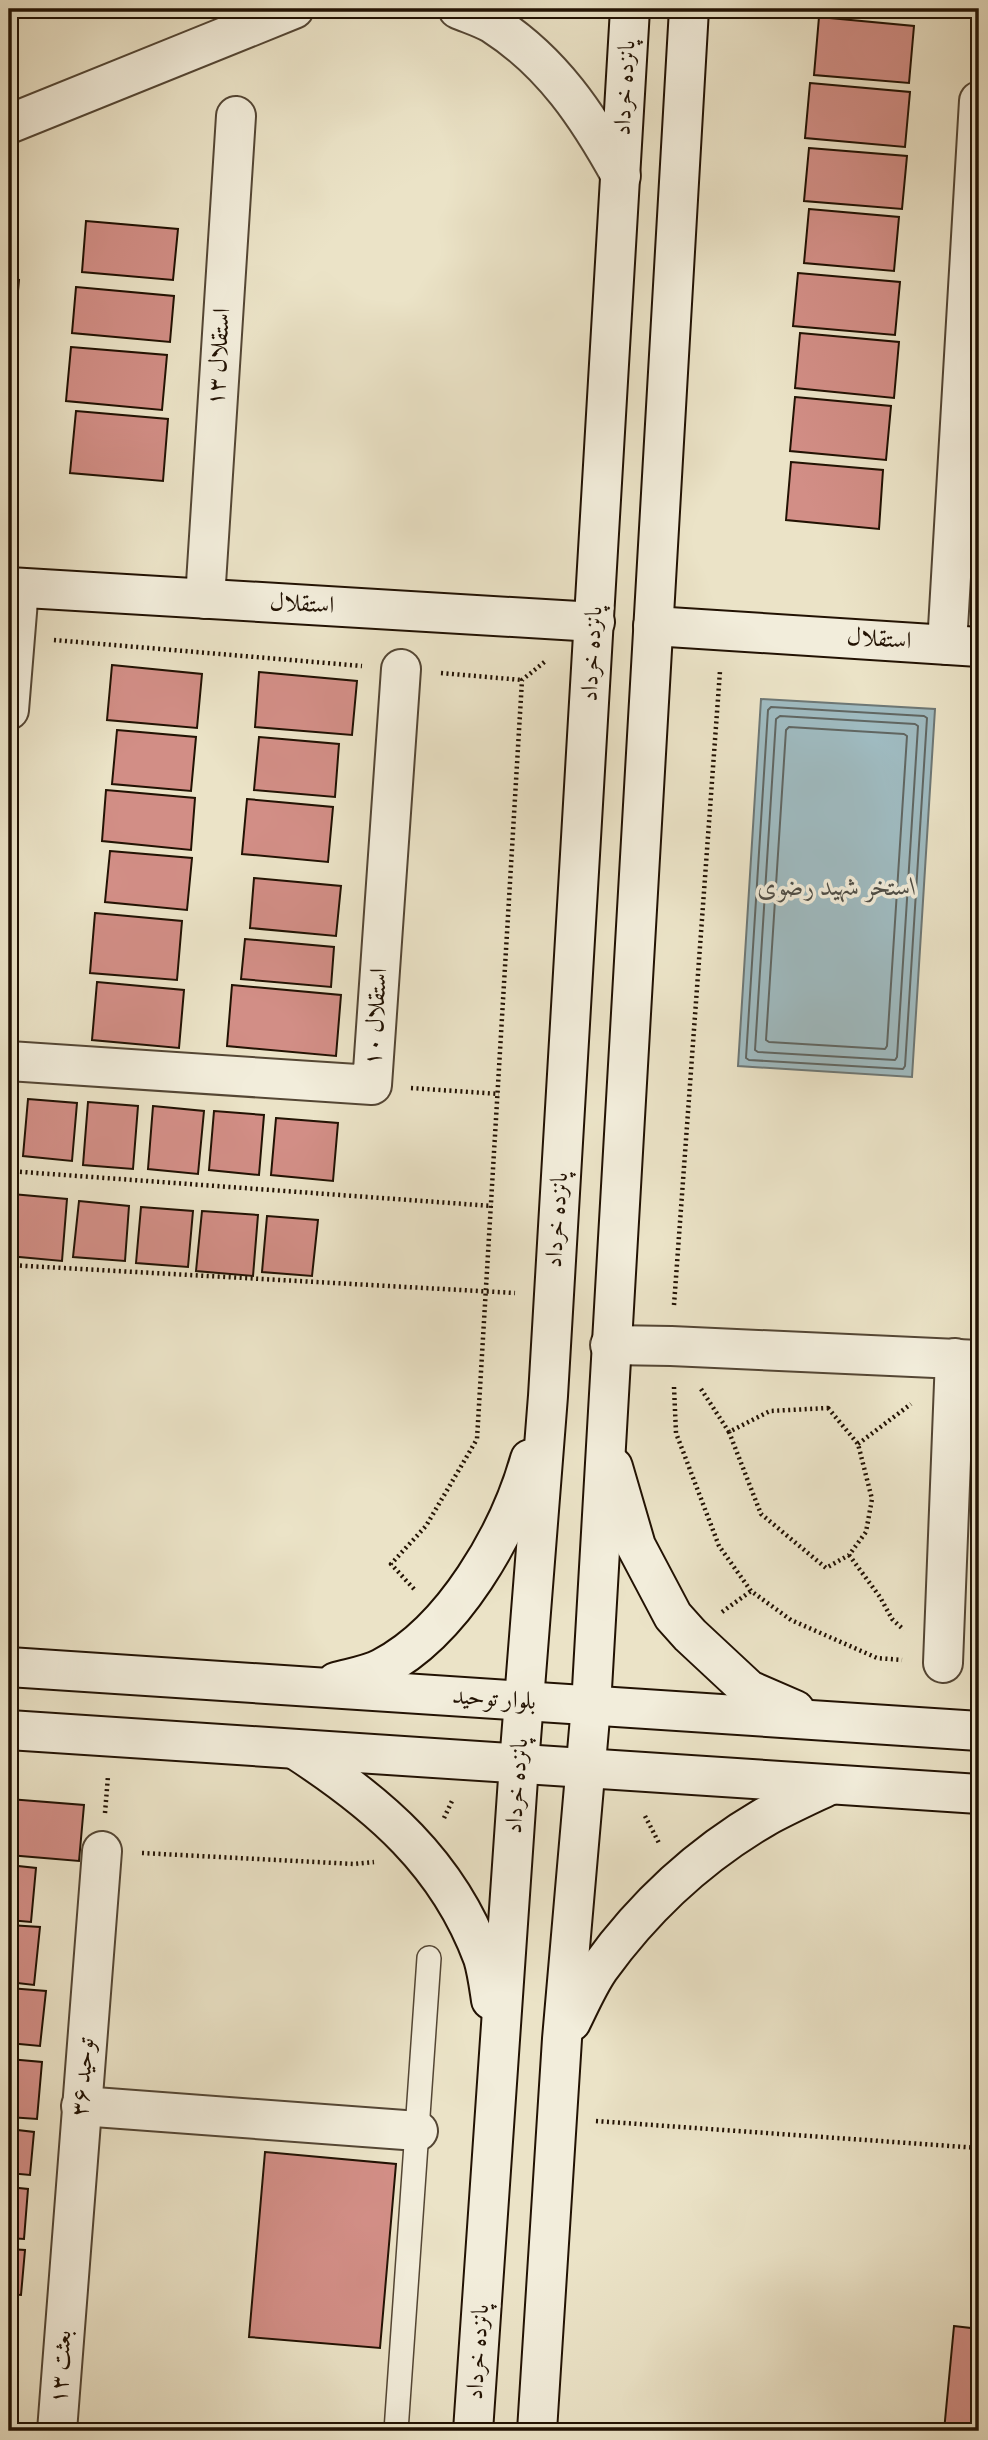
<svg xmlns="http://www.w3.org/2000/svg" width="988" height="2440" viewBox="0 0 988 2440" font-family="'Sorts Mill Goudy',Amiri,serif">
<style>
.water{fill:#9fbbc1;stroke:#6d7775;stroke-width:2}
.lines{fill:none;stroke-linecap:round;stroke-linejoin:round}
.shore{stroke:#606662;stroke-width:2}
.building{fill:#d28e86;stroke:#221203;stroke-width:2}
.lane-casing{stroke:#544634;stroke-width:26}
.street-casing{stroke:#544634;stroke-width:42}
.secondary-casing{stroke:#221203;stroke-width:42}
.path{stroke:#221203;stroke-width:4.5;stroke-dasharray:2 3.5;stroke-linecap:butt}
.lane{stroke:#f2eddb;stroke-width:23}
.street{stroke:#f2eddb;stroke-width:38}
.secondary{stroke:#f2eddb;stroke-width:38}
.labels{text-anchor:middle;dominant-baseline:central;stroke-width:7;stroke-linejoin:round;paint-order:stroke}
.street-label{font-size:24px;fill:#221203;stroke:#f2eddb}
.water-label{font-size:26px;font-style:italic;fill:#4e4d46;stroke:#f2eddb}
</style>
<rect width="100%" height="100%" fill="#ebe3c7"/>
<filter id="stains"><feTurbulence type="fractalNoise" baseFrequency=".00286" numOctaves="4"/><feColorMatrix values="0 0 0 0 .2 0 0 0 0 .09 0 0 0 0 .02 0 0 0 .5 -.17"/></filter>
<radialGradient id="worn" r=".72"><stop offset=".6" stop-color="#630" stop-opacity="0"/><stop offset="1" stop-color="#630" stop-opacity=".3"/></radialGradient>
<path class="water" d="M761,699l174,10 -23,368 -174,-11z"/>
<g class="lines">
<g class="shore">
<path d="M771,707l153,9 3,2 -22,348 -2,3 -154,-9 -3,-2 22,-348z"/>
<path d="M780,716l135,8 3,2 -21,331 -2,3 -137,-8 -3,-2 21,-331z"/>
<path d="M789,727l115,7 3,2 -20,310 -2,3 -116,-7 -3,-2 20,-310z"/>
</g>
</g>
<g class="building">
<path d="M819,17l95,9 -5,57 -95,-8z"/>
<path d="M810,83l100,9 -5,55 -100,-9z"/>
<path d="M809,148l98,8 -5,53 -98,-8z"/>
<path d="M809,209l90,8 -5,54 -90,-8z"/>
<path d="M86,221l92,8 -5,51 -91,-8z"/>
<path d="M798,273l102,9 -5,53 -102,-9z"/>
<path d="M9,279l10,1 -5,54h-5z"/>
<path d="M76,287l98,9 -4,46 -98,-9z"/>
<path d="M800,333l99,9 -5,56 -99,-10z"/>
<path d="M71,347l96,8 -5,55 -96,-9z"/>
<path d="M795,397l96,9 -5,54 -96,-9z"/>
<path d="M76,411l92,8 -5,62 -93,-8z"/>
<path d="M791,462l92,8 -4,59 -93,-9z"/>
<path d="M112,665l90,9 -5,54 -90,-8z"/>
<path d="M259,672l98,9 -5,54 -97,-8z"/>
<path d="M117,730l79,7 -5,54 -79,-7z"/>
<path d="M259,737l80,7 -4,53 -81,-7z"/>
<path d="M106,790l89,8 -4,52 -89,-9z"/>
<path d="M247,799l86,8 -5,55 -86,-8z"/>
<path d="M110,851l82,7 -5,52 -82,-8z"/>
<path d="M254,878l87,8 -5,50 -86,-8z"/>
<path d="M95,913l87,8 -5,59 -87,-7z"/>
<path d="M245,939l89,8 -3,40 -90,-8z"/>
<path d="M97,982l87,8 -5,58 -87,-8z"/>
<path d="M232,985l109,10 -5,61 -109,-10z"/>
<path d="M28,1099l49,4 -5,58 -49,-5z"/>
<path d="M88,1102l50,4 -5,63 -50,-4z"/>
<path d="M153,1106l51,5 -6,63 -50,-5z"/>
<path d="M214,1111l50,4 -5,60 -50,-5z"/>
<path d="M276,1118l62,5 -5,58 -62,-6z"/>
<path d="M12,1194l55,5 -5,62 -53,-5z"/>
<path d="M79,1201l50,5 -4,55 -52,-4z"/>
<path d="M141,1207l52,4 -5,56 -52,-4z"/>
<path d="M202,1211l56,4 -5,61 -57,-5z"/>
<path d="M267,1216l51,4 -6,56 -50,-4z"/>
<path d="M9,1799l75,6 -5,56 -70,-6z"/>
<path d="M9,1865l27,3 -5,54 -22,-2z"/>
<path d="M9,1925l31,2 -6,58 -25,-3z"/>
<path d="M9,1988l37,3 -6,55 -31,-3z"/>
<path d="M9,2059l33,3 -5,57 -28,-2z"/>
<path d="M9,2129l25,3 -4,43 -21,-2z"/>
<path d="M265,2152l131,12 -16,184 -131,-11z"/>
<path d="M9,2187l19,2 -4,50 -15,-1z"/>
<path d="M9,2249l16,1 -4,45 -12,-1z"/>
<path d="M9,2309l7,1 -5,50h-2z"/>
<path d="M954,2326l25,3v102h-35z"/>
<path d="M9,2371l9,1 -4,50h-5z"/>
</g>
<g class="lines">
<g class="lane-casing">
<path id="lane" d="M396,2431l33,-473"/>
</g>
<g class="street-casing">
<g id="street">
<path d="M458,9c12,5 25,9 35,15 59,38 95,92 128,152"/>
<path d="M9,124l285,-115"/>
<path d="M205,599l31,-483"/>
<path d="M947,645l32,-544"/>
<path d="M9,710l10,-122"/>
<path d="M9,1061l363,24 29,-416"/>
<path d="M610,1345l61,1 308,14"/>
<path d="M943,1663l12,-305"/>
<path d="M81,2106l337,25"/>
<path d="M57,2431l45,-580"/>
</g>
</g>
<g class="secondary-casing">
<g id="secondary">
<path d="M9,587l586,35"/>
<path d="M653,626l326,21"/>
<path d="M613,1467l23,79 37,70 17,19 59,55 46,20"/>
<path d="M9,1667l970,64"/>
<path d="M336,1682c14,-4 33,-7 46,-14 71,-37 127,-134 148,-209"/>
<path d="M9,1730l970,64"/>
<path d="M296,1750c83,54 152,113 187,208 4,13 6,29 8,42"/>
<path d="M571,2022c9,-18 17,-37 28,-53 44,-61 101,-114 166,-152 20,-11 42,-21 63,-31"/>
<path d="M473,2431l46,-667 29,-368 82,-1387"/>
<path d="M537,2431l25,-392 29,-333 98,-1697"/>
</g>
</g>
<g class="path">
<path d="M54,640l308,26"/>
<path d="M441,673l81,7"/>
<path d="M411,1088l88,6"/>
<path d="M9,1171l483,35"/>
<path d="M9,1265l506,28"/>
<path d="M674,1305l46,-634"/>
<path d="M674,1387l2,46 43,113 32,45 40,29 86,38 25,2"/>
<path d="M701,1389l28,43"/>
<path d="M828,1408l30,36 14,55 -6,33 -17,23 -23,13 -65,-54 -32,-82 41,-21z"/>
<path d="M858,1444l53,-40"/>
<path d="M849,1555l31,42 12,22 12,11"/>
<path d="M414,1589l-23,-25 35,-38 51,-87 45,-759 25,-20"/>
<path d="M722,1612l29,-21"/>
<path d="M105,1813l3,-37"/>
<path d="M645,1816l14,27"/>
<path d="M444,1818l8,-17"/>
<path d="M142,1853l212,11 20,-2"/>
<path d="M596,2121l383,27"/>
</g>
<use href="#lane" class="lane"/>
<use href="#street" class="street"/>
<use href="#secondary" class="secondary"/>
</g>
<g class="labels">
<g class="street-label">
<text transform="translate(626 88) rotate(-87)">پانزده خرداد</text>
<text transform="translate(220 357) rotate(-86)">استقلال ۱۳</text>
<text transform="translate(302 605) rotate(3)">استقلال</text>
<text transform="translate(879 640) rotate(4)">استقلال</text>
<text transform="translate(593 654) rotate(-87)">پانزده خرداد</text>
<text transform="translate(377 1017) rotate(-86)">استقلال ۱۰</text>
<text transform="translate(558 1220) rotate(-86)">پانزده خرداد</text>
<text transform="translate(494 1700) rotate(4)">بلوار توحید</text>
<text transform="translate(518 1786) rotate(-86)">پانزده خرداد</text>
<text transform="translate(84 2077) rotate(-85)">توحید ۳۶</text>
<text transform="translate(479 2352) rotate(-86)">پانزده خرداد</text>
<text transform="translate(62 2367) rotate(-86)">بعثت ۱۳</text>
</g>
<g class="water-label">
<text x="837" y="888">استخر شهید رضوی</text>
</g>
</g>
<rect width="988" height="2440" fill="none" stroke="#ebe3c7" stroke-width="35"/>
<rect x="10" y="10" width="967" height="2419" fill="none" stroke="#221203" stroke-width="3.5"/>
<rect x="18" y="18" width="953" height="2405" fill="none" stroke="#221203" stroke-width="2"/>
<rect width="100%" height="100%" filter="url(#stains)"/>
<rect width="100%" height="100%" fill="url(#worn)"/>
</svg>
